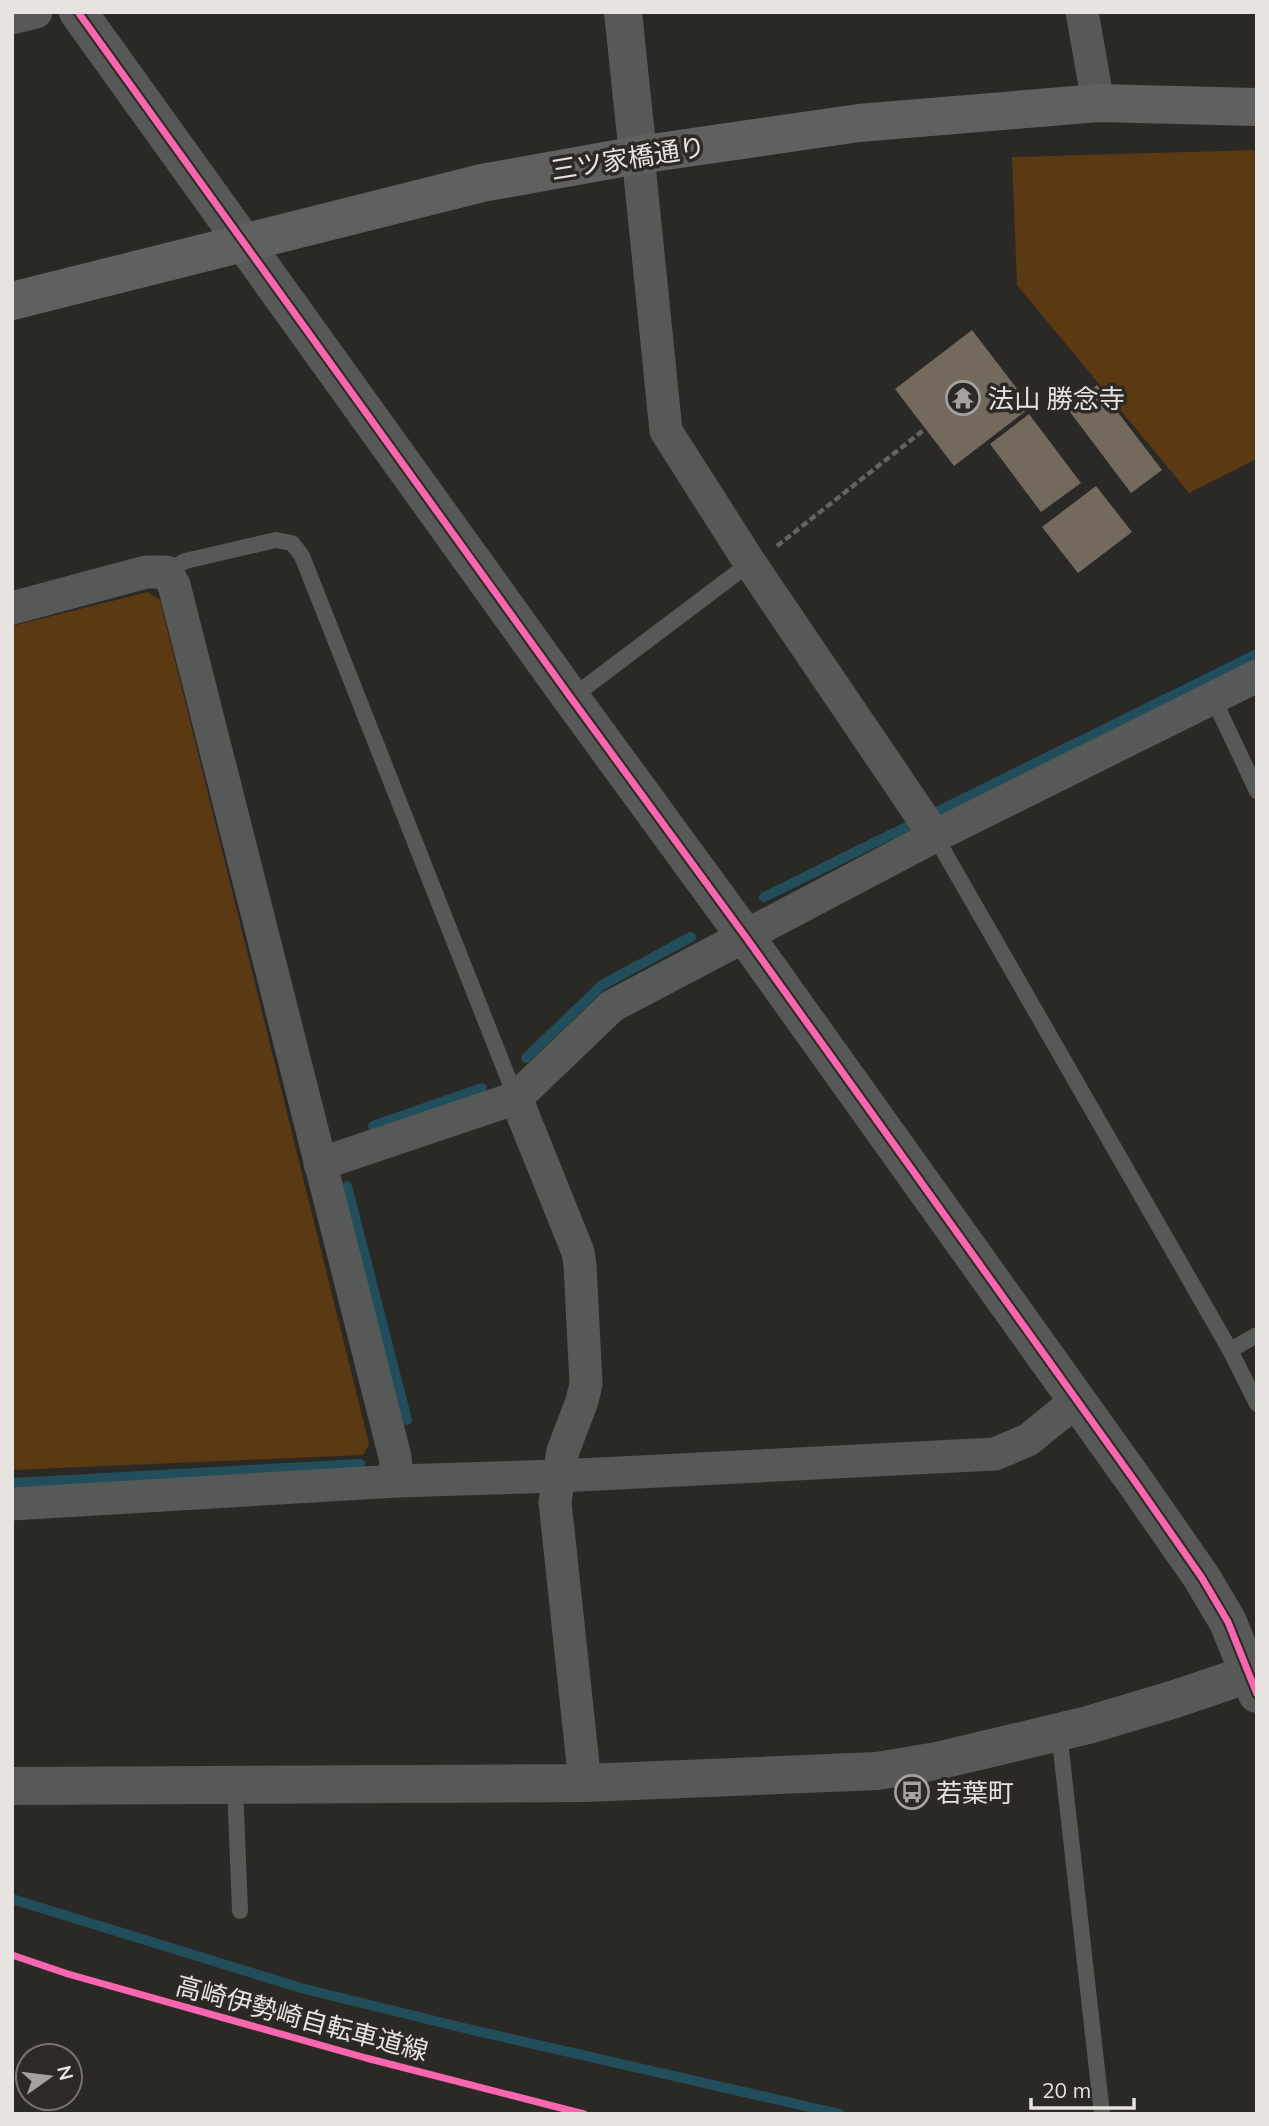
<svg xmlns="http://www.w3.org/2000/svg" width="1269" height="2126" viewBox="0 0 1269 2126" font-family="Mulish,'Noto Sans JP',sans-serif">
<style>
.green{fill:#5b3912}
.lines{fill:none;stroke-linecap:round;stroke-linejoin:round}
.stream{stroke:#214e5a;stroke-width:10}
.building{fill:#74695d}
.path{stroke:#626362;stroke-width:4.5;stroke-dasharray:7 3.5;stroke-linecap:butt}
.service{stroke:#575858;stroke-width:16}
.minor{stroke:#575858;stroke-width:33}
.tertiary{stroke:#575858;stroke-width:38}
.primary{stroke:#606060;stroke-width:38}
.cycleway-casing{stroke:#2d2924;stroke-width:11}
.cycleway{stroke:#f766af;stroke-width:7}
.labels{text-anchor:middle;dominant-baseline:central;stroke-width:7;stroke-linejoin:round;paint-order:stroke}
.street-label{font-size:26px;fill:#e6e3e1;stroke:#2d2924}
.poi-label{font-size:26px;fill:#e6e3e1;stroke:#2d2924;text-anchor:start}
</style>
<rect width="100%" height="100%" fill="#2b2926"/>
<g class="green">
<path d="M1257,150v309l-68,34 -172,-208 -5,-128z"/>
<path d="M148,592l12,8 209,844 -6,11 -351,15v-844z"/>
</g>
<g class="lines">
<g class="stream">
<path d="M764,897l493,-243"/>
<path d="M526,1058l76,-73 89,-48"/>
<path d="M373,1126l109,-38"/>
<path d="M347,1186l60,234"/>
<path d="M12,1483l348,-19"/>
<path d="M12,1899l289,89 167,41 372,85"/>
</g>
</g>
<g class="building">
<path d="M972,330l59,77 -77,59 -59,-77z"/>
<path d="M1097,385l65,85 -31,23 -64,-85z"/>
<path d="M1029,414l52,69 -40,29 -51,-68z"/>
<path d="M1096,486l36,46 -54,41 -36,-46z"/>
</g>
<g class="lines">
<path class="path" d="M777,546l148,-117"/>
<g class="service">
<path d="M166,572l19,-11 91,-21 16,3 10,13 214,542"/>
<path d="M571,698l179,-135"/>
<path d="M1213,698l44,93"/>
<path d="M935,836l295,514 27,-15"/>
<path d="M1230,1350l27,54"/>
<path d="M1059,1732l43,382"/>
<path d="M235,1785l5,126"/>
</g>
<g class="minor">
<path d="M1082,12l16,91"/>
<path d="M12,18l24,-6"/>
<path d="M638,155l28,276 84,132 185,273"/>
<path d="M12,608l134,-36h20l8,13 221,872 2,24"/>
<path d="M516,1098l62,154 2,13 6,119 -4,17 -19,50 -8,51 30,281"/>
<path d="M320,1164l196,-66 96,-92 323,-170 322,-160"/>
<path d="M12,1504l385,-23 162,-5 436,-22 33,-14 48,-39"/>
</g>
<g class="tertiary">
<path d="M78,12l493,686 174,238 391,547 66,95 26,44 29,72"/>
<path d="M623,12l15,143"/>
<path d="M12,1786l573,-3 292,-12 60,-10 151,-36 87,-26 74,-25"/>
</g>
<path class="primary" d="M12,301l470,-118 156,-28 221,-32 239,-20 159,4"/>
<g class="cycleway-casing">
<g id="cycleway">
<path d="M78,12l493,686 174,238 391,547 66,95 26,44 29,72"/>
<path d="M12,1955l56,19 298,84 218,56"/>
</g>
</g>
<use href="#cycleway" class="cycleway"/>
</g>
<defs>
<g id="temple-ring" transform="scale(1.75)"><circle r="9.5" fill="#2d2924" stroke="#a5a2a0" stroke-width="1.5"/><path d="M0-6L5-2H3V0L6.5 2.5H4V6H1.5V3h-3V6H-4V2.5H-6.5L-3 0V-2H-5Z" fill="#a5a2a0"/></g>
<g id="bus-ring" transform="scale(1.75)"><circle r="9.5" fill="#2d2924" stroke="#a5a2a0" stroke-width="1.5"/><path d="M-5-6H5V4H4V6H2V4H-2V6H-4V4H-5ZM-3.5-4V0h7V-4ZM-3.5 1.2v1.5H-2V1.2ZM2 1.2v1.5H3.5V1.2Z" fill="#a5a2a0"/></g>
</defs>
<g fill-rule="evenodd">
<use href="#temple-ring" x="963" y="398"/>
<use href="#bus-ring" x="912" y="1792"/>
</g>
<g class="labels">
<g class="street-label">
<text transform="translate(628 158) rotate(-9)">三ツ家橋通り</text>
<text transform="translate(302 2018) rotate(15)">高崎伊勢崎自転車道線</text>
</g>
<g class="poi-label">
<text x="988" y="398">法山 勝念寺</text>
<text x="936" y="1792">若葉町</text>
</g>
</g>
<rect width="1269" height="2126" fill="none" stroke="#e6e3e1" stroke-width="28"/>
<g transform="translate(49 2077) rotate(76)"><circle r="33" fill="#2d2924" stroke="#777370" stroke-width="2"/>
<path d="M0-5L12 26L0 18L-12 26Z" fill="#a5a2a0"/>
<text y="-10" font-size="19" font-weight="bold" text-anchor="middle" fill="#e6e3e1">N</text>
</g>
<path d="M1031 2098v10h103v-10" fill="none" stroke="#e6e3e1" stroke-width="3.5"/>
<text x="1042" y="2098" font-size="21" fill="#e6e3e1" stroke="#2d2924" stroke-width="5" paint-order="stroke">20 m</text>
</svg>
